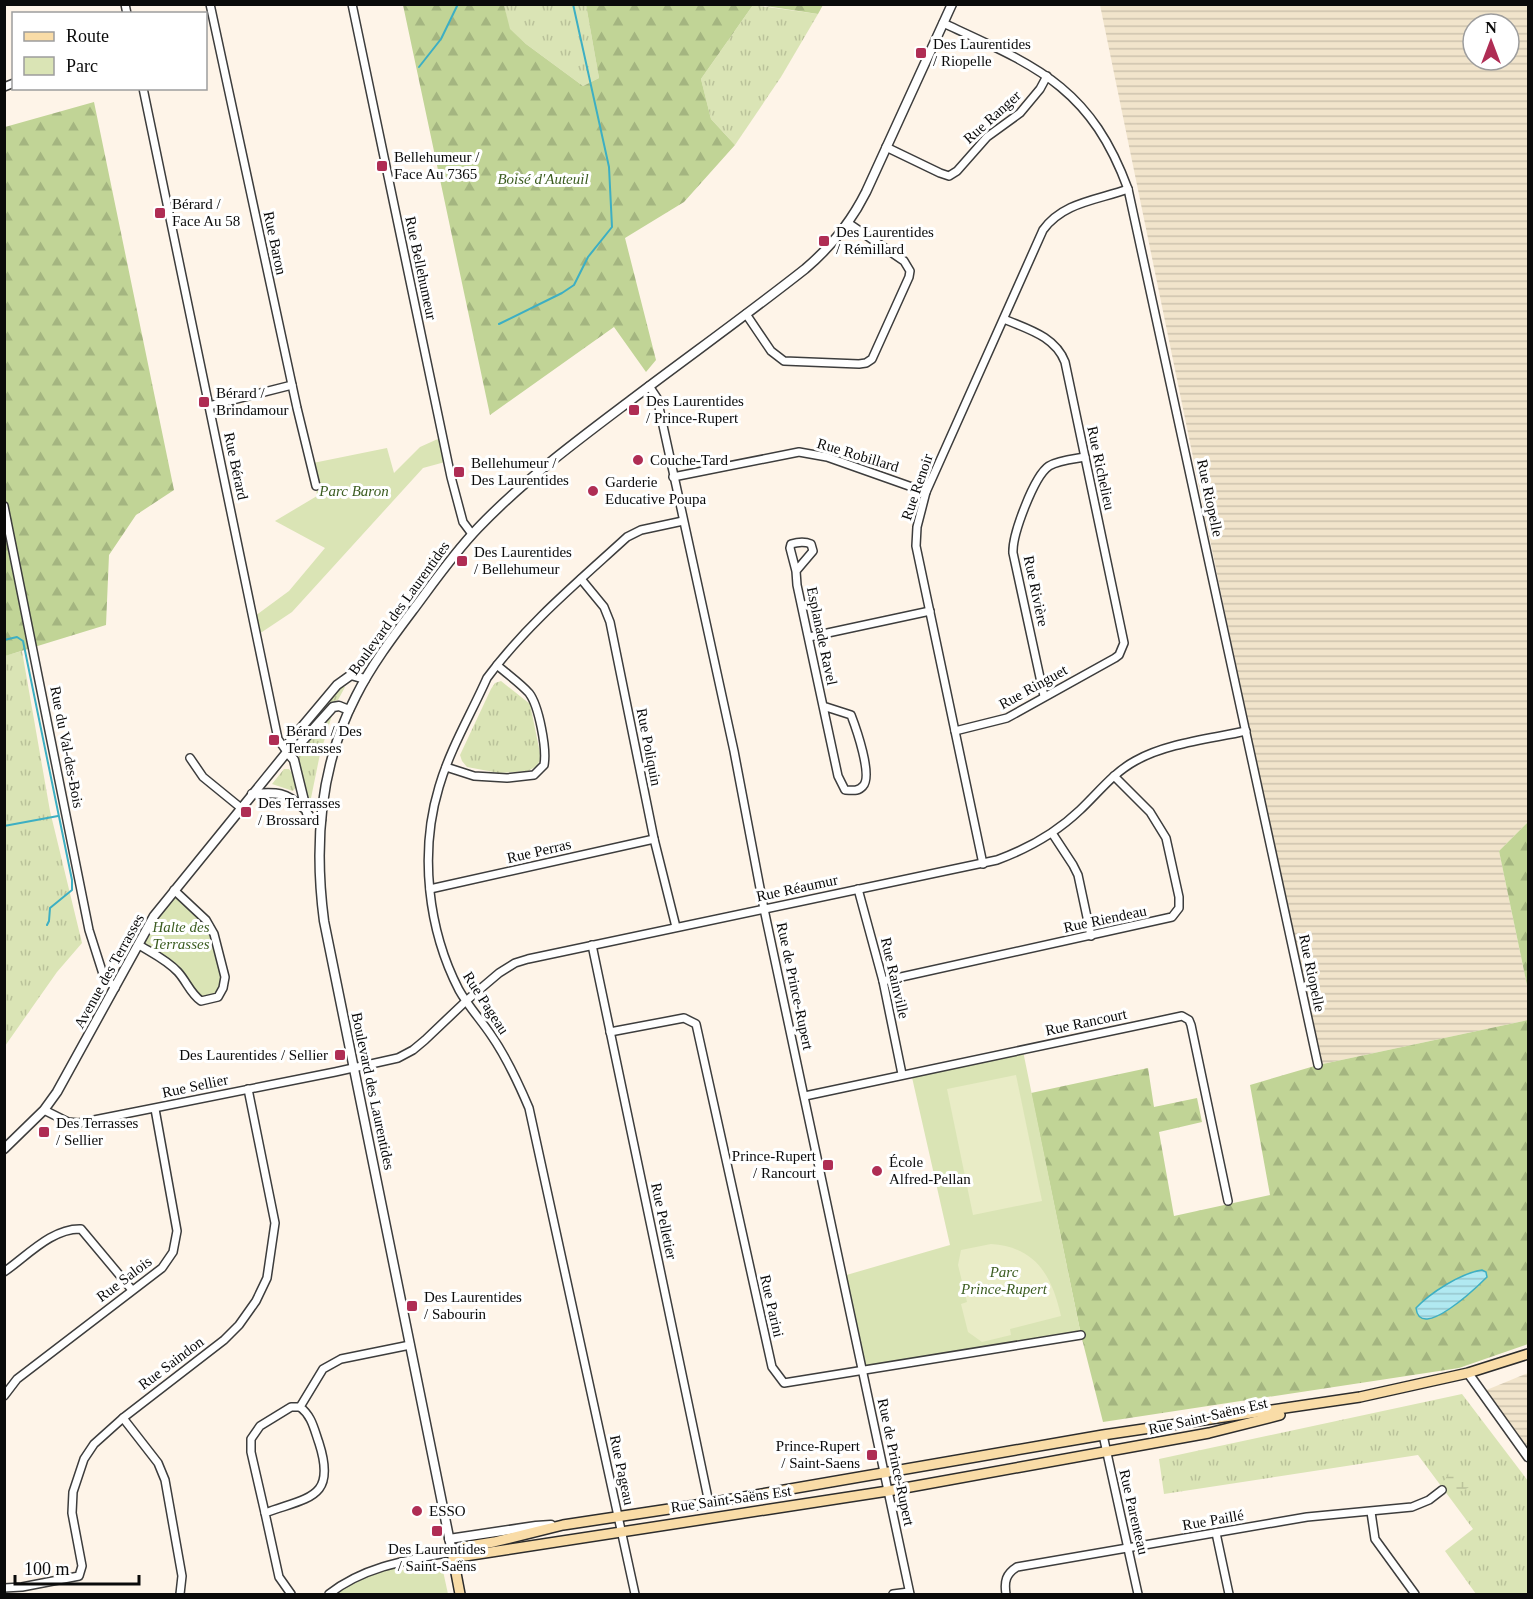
<svg xmlns="http://www.w3.org/2000/svg" width="1533" height="1599" viewBox="0 0 1533 1599" font-family="'Times New Roman',serif">
<style>
.farmland{fill:url(#farmland-rules);fill-rule:evenodd}
.grass{fill:url(#grass-tufts)}
.forest{fill:url(#forest-firs)}
.wetland{fill:url(#wetland-marsh)}
.park{fill:#dae4b5}
.pitch{fill:#e9ecc6}
.water{fill:url(#water-rules);stroke:#3dafc3;stroke-width:1.5}
.lines{fill:none;stroke-linecap:round;stroke-linejoin:round}
.stream{stroke:#3dafc3;stroke-width:2}
.minor-casing{stroke:#3d3d3d;stroke-width:10}
.tertiary-casing{stroke:#3d3d3d;stroke-width:11}
.secondary-casing{stroke:#2c2c2c;stroke-width:12}
.minor{stroke:#fff;stroke-width:7}
.tertiary{stroke:#fff;stroke-width:8}
.secondary{stroke:#f9dca7;stroke-width:9}
.poi-dot{fill:#af2d54;stroke:#fff;stroke-width:2}
.labels{text-anchor:middle;dominant-baseline:central;stroke-width:6;stroke-linejoin:round;paint-order:stroke}
.poi-label{font-size:15px;fill:#0a0a0a;stroke:#fff;text-anchor:start}
.street-label{font-size:15px;fill:#0a0a0a;stroke:#fff}
.park-label{font-size:15px;font-style:italic;fill:#3b5c20;stroke:#fff}
</style>
<defs>
<pattern id="farmland-rules" width="6" height="5" patternUnits="userSpaceOnUse" patternTransform="scale(1.5)"><rect width="6" height="5" fill="#f1e4cb"/><path d="M0 2.5h6" fill="none" stroke="#cdc2ad"/></pattern>
<pattern id="grass-tufts" width="24" height="20" patternUnits="userSpaceOnUse" patternTransform="scale(1.5)"><rect width="24" height="20" fill="#dae4b5"/><path d="M3 7l-1-3M5 7V3M7 7l1-3M15 17l-1-3M17 17v-4M19 17l1-3" fill="none" stroke="#bac29a"/></pattern>
<pattern id="forest-firs" width="22" height="20" patternUnits="userSpaceOnUse" patternTransform="scale(1.5)"><rect width="22" height="20" fill="#c1d496"/><path d="M5 1l3.5 6h-7zM16 11l3.5 6h-7z" fill="#a4b580"/></pattern>
<pattern id="wetland-marsh" width="20" height="14" patternUnits="userSpaceOnUse" patternTransform="scale(1.5)"><rect width="20" height="14" fill="#dae4b5"/><path d="M1 5h8M5 5V1M11 12h8M15 12V8" fill="none" stroke="#bac29a"/></pattern>
<pattern id="water-rules" width="6" height="5" patternUnits="userSpaceOnUse" patternTransform="scale(1.5)"><rect width="6" height="5" fill="#b1e9f1"/><path d="M0 2.5h6" fill="none" stroke="#97c6cd"/></pattern>
</defs>
<rect width="100%" height="100%" fill="#fef4e8"/>
<g class="farmland">
<path d="M1100,5h428v817l-29,29 29,139v30l-210,45zM1473,24h36v36h-36z"/>
<path d="M1528,1373v75l-44,-57z"/>
</g>
<g class="grass">
<path d="M504,5h82l13,73 -16,8 -57,-42 -17,-15z"/>
<path d="M753,5l65,9 -37,63 -46,68 -24,-26 -10,-40z"/>
<path d="M22,651l28,160 32,132 -25,29 -52,74 -1,-390z"/>
<path d="M501,681l29,23 11,54 -4,8 -9,5 -29,2 -32,-6 -5,-6 -2,-6 31,-66 4,-6z"/>
<path d="M342,686l3,1 -7,13 -6,2 -33,37v-3z"/>
<path d="M333,712l-13,42 -10,49 -12,-46 5,-9z"/>
<path d="M284,769h5l3,4 4,14 -3,4 -21,-7z"/>
<path d="M1462,1394l66,87v113h-52l-31,-43 28,-22 -55,-74 -254,39 -5,-35z"/>
</g>
<g class="forest">
<path d="M403,5h101l6,24 16,15 57,42 16,-8 -13,-73h167l-52,74 10,40 24,26 -51,57 -59,36 31,122 -10,12 -32,-45 -124,88z"/>
<path d="M759,5l64,-1v1l-5,9z"/>
<path d="M94,102l80,388 -38,25 -27,40 -3,70 -101,31v-529z"/>
<path d="M1528,822v168l-29,-139z"/>
<path d="M1528,1020v324l-69,24 -356,54 -22,-87 -50,-242 117,-25 6,39 43,-9 5,24 -43,10 15,84 96,-21 -20,-110 68,-20z"/>
</g>
<path class="wetland" d="M1462,1471l10,15 -15,7 -13,-12 5,-8z"/>
<g class="park">
<path d="M440,438l5,24 -22,6 -131,144 -33,22 -4,-18 34,-25 36,-43 -50,-27 42,-25 -4,-33 74,-15 7,25 26,-26z"/>
<path d="M174,890l32,30 19,57 -7,20 -17,4 -21,-27 -41,-29z"/>
<path d="M1023,1051l58,284 -218,35 -20,-94 107,-31 -39,-172z"/>
<path d="M390,1563l8,8 33,-6 12,6 5,23h-119z"/>
</g>
<g class="pitch">
<path d="M1016,1075l26,126 -69,14 -26,-126z"/>
<path d="M991,1244c45,3 61,32 70,72l-51,13 1,6 -29,7 -14,-10 -7,-28 6,-2 -9,-37 3,-15z"/>
</g>
<path class="water" d="M1482,1270l4,2 1,5c-10,10 -67,65 -71,31 14,-15 45,-35 66,-38z"/>
<g class="lines">
<g class="stream">
<path d="M419,67l22,-28 17,-35"/>
<path d="M499,324l63,-31 12,-8 14,-28 24,-30 -3,-60 -36,-163"/>
<path d="M4,640l13,-3 6,4 49,239v10l-22,18 -1,13 -2,4"/>
<path d="M4,826l54,-10"/>
</g>
<g class="minor-casing">
<g id="minor">
<path d="M125,4l2,10"/>
<path d="M210,4l87,404 19,78"/>
<path d="M352,4l99,473 12,45 9,12"/>
<path d="M943,23c93,43 147,63 185,166l190,876"/>
<path d="M4,87l10,-4"/>
<path d="M143,88l135,651 9,13"/>
<path d="M886,147l54,26 9,3 8,-5 30,-34 33,-24 20,-24 7,-13"/>
<path d="M746,314l25,37 13,10 75,3 7,-1 6,-4 37,-82 1,-6 -6,-10 -56,-38"/>
<path d="M649,386l8,12 77,353 30,158 146,685"/>
<path d="M209,406l83,-21"/>
<path d="M673,477l126,-25 28,5 99,35"/>
<path d="M4,506l85,424 14,44 12,14"/>
<path d="M796,571l17,-20 -2,-7c-7,-3 -13,-2 -20,0l-1,4 6,23 1,14 41,191 7,14c7,0 13,2 18,-4 10,-10 -7,-58 -12,-71l-28,-9"/>
<path d="M581,579l23,28 6,15 44,217 22,88"/>
<path d="M809,637l121,-26"/>
<path d="M1044,696l-31,-143c-1,-18 21,-77 36,-87 10,-6 25,-7 36,-9"/>
<path d="M955,731l52,-13 108,-60 4,-3 5,-12 -59,-281c-10,-26 -38,-33 -61,-43"/>
<path d="M190,758l13,19 38,31"/>
<path d="M446,767l28,9 33,2 27,-3 10,-10c3,-16 -5,-59 -15,-72 -9,-10 -22,-19 -32,-28"/>
<path d="M1052,833l21,32 5,10 13,61"/>
<path d="M983,864l-67,-318 1,-19 9,-35 117,-262c20,-28 55,-30 85,-41"/>
<path d="M430,889l224,-50"/>
<path d="M858,889l25,92 19,93"/>
<path d="M139,945c13,8 28,15 39,27 9,10 12,21 23,29l17,-4 5,-9 2,-11 -11,-43 -8,-14 -32,-30"/>
<path d="M592,945l117,558"/>
<path d="M883,981l289,-64 7,-9v-11l-13,-59 -16,-26 -36,-36"/>
<path d="M610,1032l74,-14 12,6 76,343 12,16 297,-48"/>
<path d="M805,1096l377,-80 7,4 2,5 37,176"/>
<path d="M44,1110l24,12 11,1 256,-51 63,-14 15,-8 12,-10 41,-39 33,-28 16,-10 13,-4 469,-99c30,-11 60,-28 83,-50 18,-17 33,-37 55,-49 32,-18 75,-22 111,-30"/>
<path d="M4,1272c23,-16 48,-44 77,-43l51,61"/>
<path d="M4,1396l13,-17 145,-111 11,-16 4,-21 -22,-122"/>
<path d="M123,1418l35,45 7,17 17,96 -2,18"/>
<path d="M1103,1435l35,159"/>
<path d="M1371,1512l4,27 40,55"/>
<path d="M265,1513l-14,-61v-13l9,-13 31,-19h9"/>
<path d="M1216,1533l13,61"/>
<path d="M4,1588l18,-1 57,-11 3,-10 -10,-53 1,-21 11,-33 10,-15 29,-26 101,-78 15,-15 17,-24 11,-23 8,-55 -27,-134"/>
<path d="M291,1594l-12,-17 -14,-64c43,-16 72,-14 54,-70 -5,-14 -7,-27 -19,-36l23,-38 18,-10 69,-14"/>
<path d="M329,1594c36,-28 79,-34 123,-42"/>
<path d="M635,1594l-106,-486c-11,-26 -22,-50 -38,-73 -10,-15 -23,-29 -32,-45 -31,-60 -40,-137 -20,-203 11,-38 32,-73 48,-109 39,-53 92,-97 140,-141l14,-7 42,-9"/>
<path d="M893,1594l16,-2"/>
<path d="M1006,1594c-2,-13 0,-20 11,-27l290,-50 105,-10 17,-7 13,-10"/>
</g>
</g>
<g class="tertiary-casing">
<g id="tertiary">
<path d="M287,752l10,-5 36,-40 6,-1 10,4"/>
<path d="M287,752l7,8 13,53 4,5 10,2"/>
<path d="M252,794c26,-2 33,-2 53,15"/>
<path d="M4,1149l40,-39 13,-18 97,-176 133,-164 3,-11 47,-56 14,-10 14,4"/>
<path d="M1468,1373l60,84"/>
<path d="M449,1539l87,-13 15,-1"/>
<path d="M452,1552l-128,-631c-10,-76 -4,-156 32,-225 16,-32 39,-62 60,-90 20,-27 39,-54 62,-78 47,-49 100,-88 153,-128 58,-44 117,-86 174,-131 26,-22 46,-47 61,-77l86,-188"/>
</g>
</g>
<g class="secondary-casing">
<g id="secondary">
<path d="M452,1552l11,-5 31,-5 69,-17 146,-22 394,-68 257,-38 108,-24 60,-19"/>
<path d="M452,1552l13,4 423,-65 321,-58 71,-18"/>
<path d="M452,1552l8,42"/>
</g>
</g>
<use href="#minor" class="minor"/>
<use href="#tertiary" class="tertiary"/>
<use href="#secondary" class="secondary"/>
</g>
<g class="poi-dot">
<rect x="915" y="47" width="12" height="12" rx="3"/>
<rect x="376" y="160" width="12" height="12" rx="3"/>
<rect x="154" y="207" width="12" height="12" rx="3"/>
<rect x="818" y="235" width="12" height="12" rx="3"/>
<rect x="198" y="396" width="12" height="12" rx="3"/>
<rect x="628" y="404" width="12" height="12" rx="3"/>
<circle cx="638" cy="460" r="6"/>
<rect x="453" y="466" width="12" height="12" rx="3"/>
<circle cx="593" cy="491" r="6"/>
<rect x="456" y="555" width="12" height="12" rx="3"/>
<rect x="268" y="734" width="12" height="12" rx="3"/>
<rect x="240" y="806" width="12" height="12" rx="3"/>
<rect x="334" y="1049" width="12" height="12" rx="3"/>
<rect x="38" y="1126" width="12" height="12" rx="3"/>
<rect x="822" y="1159" width="12" height="12" rx="3"/>
<circle cx="877" cy="1171" r="6"/>
<rect x="406" y="1300" width="12" height="12" rx="3"/>
<rect x="866" y="1449" width="12" height="12" rx="3"/>
<circle cx="417" cy="1511" r="6"/>
<rect x="431" y="1525" width="12" height="12" rx="3"/>
</g>
<g class="labels">
<g class="poi-label">
<text x="933" y="44">Des Laurentides<tspan x="933" dy="17">/ Riopelle</tspan></text>
<text x="394" y="157">Bellehumeur /<tspan x="394" dy="17">Face Au 7365</tspan></text>
<text x="172" y="204">Bérard /<tspan x="172" dy="17">Face Au 58</tspan></text>
<text x="836" y="232">Des Laurentides<tspan x="836" dy="17">/ Rémillard</tspan></text>
<text x="216" y="393">Bérard /<tspan x="216" dy="17">Brindamour</tspan></text>
<text x="646" y="401">Des Laurentides<tspan x="646" dy="17">/ Prince-Rupert</tspan></text>
<text x="650" y="460">Couche-Tard</text>
<text x="471" y="463">Bellehumeur /<tspan x="471" dy="17">Des Laurentides</tspan></text>
<text x="605" y="482">Garderie<tspan x="605" dy="17">Educative Poupa</tspan></text>
<text x="474" y="552">Des Laurentides<tspan x="474" dy="17">/ Bellehumeur</tspan></text>
<text x="286" y="731">Bérard / Des<tspan x="286" dy="17">Terrasses</tspan></text>
<text x="258" y="803">Des Terrasses<tspan x="258" dy="17">/ Brossard</tspan></text>
<text x="328" y="1055" text-anchor="end">Des Laurentides / Sellier</text>
<text x="56" y="1123">Des Terrasses<tspan x="56" dy="17">/ Sellier</tspan></text>
<text x="816" y="1156" text-anchor="end">Prince-Rupert<tspan x="816" dy="17">/ Rancourt</tspan></text>
<text x="889" y="1162">École<tspan x="889" dy="17">Alfred-Pellan</tspan></text>
<text x="424" y="1297">Des Laurentides<tspan x="424" dy="17">/ Sabourin</tspan></text>
<text x="860" y="1446" text-anchor="end">Prince-Rupert<tspan x="860" dy="17">/ Saint-Saens</tspan></text>
<text x="429" y="1511">ESSO</text>
<text x="437" y="1549" text-anchor="middle">Des Laurentides<tspan x="437" dy="17">/ Saint-Saëns</tspan></text>
</g>
<g class="street-label">
<text transform="translate(992 117) rotate(-42)">Rue Ranger</text>
<text transform="translate(275 243) rotate(78)">Rue Baron</text>
<text transform="translate(421 268) rotate(78)">Rue Bellehumeur</text>
<text transform="translate(858 455) rotate(17)">Rue Robillard</text>
<text transform="translate(236 466) rotate(78)">Rue Bérard</text>
<text transform="translate(1101 468) rotate(78)">Rue Richelieu</text>
<text transform="translate(917 487) rotate(-71)">Rue Renoir</text>
<text transform="translate(1210 498) rotate(78)">Rue Riopelle</text>
<text transform="translate(1036 591) rotate(78)">Rue Rivière</text>
<text transform="translate(399 608) rotate(-54)">Boulevard des Laurentides</text>
<text transform="translate(822 636) rotate(78)">Esplanade Ravel</text>
<text transform="translate(1033 687) rotate(-29)">Rue Ringuet</text>
<text transform="translate(67 747) rotate(79)">Rue du Val-des-Bois</text>
<text transform="translate(649 747) rotate(79)">Rue Poliquin</text>
<text transform="translate(539 851) rotate(-13)">Rue Perras</text>
<text transform="translate(797 888) rotate(-12)">Rue Réaumur</text>
<text transform="translate(1105 919) rotate(-12)">Rue Riendeau</text>
<text transform="translate(109 971) rotate(-61)">Avenue des Terrasses</text>
<text transform="translate(1312 973) rotate(78)">Rue Riopelle</text>
<text transform="translate(895 978) rotate(77)">Rue Rainville</text>
<text transform="translate(795 986) rotate(78)">Rue de Prince-Rupert</text>
<text transform="translate(486 1003) rotate(57)">Rue Pageau</text>
<text transform="translate(1086 1022) rotate(-12)">Rue Rancourt</text>
<text transform="translate(195 1086) rotate(-12)">Rue Sellier</text>
<text transform="translate(373 1091) rotate(78)">Boulevard des Laurentides</text>
<text transform="translate(664 1221) rotate(78)">Rue Pelletier</text>
<text transform="translate(124 1279) rotate(-37)">Rue Salois</text>
<text transform="translate(772 1306) rotate(77)">Rue Parini</text>
<text transform="translate(171 1363) rotate(-37)">Rue Saindon</text>
<text transform="translate(1208 1416) rotate(-13)">Rue Saint-Saëns Est</text>
<text transform="translate(896 1462) rotate(78)">Rue de Prince-Rupert</text>
<text transform="translate(622 1470) rotate(78)">Rue Pageau</text>
<text transform="translate(731 1499) rotate(-8)">Rue Saint-Saëns Est</text>
<text transform="translate(1134 1512) rotate(77)">Rue Parenteau</text>
<text transform="translate(1213 1520) rotate(-10)">Rue Paillé</text>
</g>
<g class="park-label">
<text x="543" y="179">Boisé d'Auteuil</text>
<text x="354" y="491">Parc Baron</text>
<text x="181" y="927">Halte des<tspan x="181" dy="17">Terrasses</tspan></text>
<text x="1004" y="1272">Parc<tspan x="1004" dy="17">Prince-Rupert</tspan></text>
</g>
</g>
<rect width="1533" height="1599" fill="none" stroke="#0a0a0a" stroke-width="12"/>
<rect x="12" y="12" width="195" height="78" fill="#ffffff" stroke="#9d9d9d" stroke-width="1.5"/>
<rect x="24" y="32" width="30" height="9" fill="#f9dca7" stroke="#9d9d9d" stroke-width="1.5"/>
<text x="66" y="42" font-size="18" fill="#0a0a0a">Route</text>
<rect x="24" y="57" width="30" height="18" fill="#dae4b5" stroke="#9d9d9d" stroke-width="1.5"/>
<text x="66" y="72" font-size="18" fill="#0a0a0a">Parc</text>
<g transform="translate(1491 42)"><circle r="28" fill="#ffffff" stroke="#9d9d9d" stroke-width="1.5"/>
<path d="M0-4.5L10 22L0 15L-10 22Z" fill="#af2d54"/>
<text y="-9" font-size="16" font-weight="bold" text-anchor="middle" fill="#0a0a0a">N</text>
</g>
<path d="M15 1575v9h124v-9" fill="none" stroke="#0a0a0a" stroke-width="3"/>
<text x="24" y="1575" font-size="18" fill="#0a0a0a" stroke="#ffffff" stroke-width="4.5" paint-order="stroke">100 m</text>
</svg>
